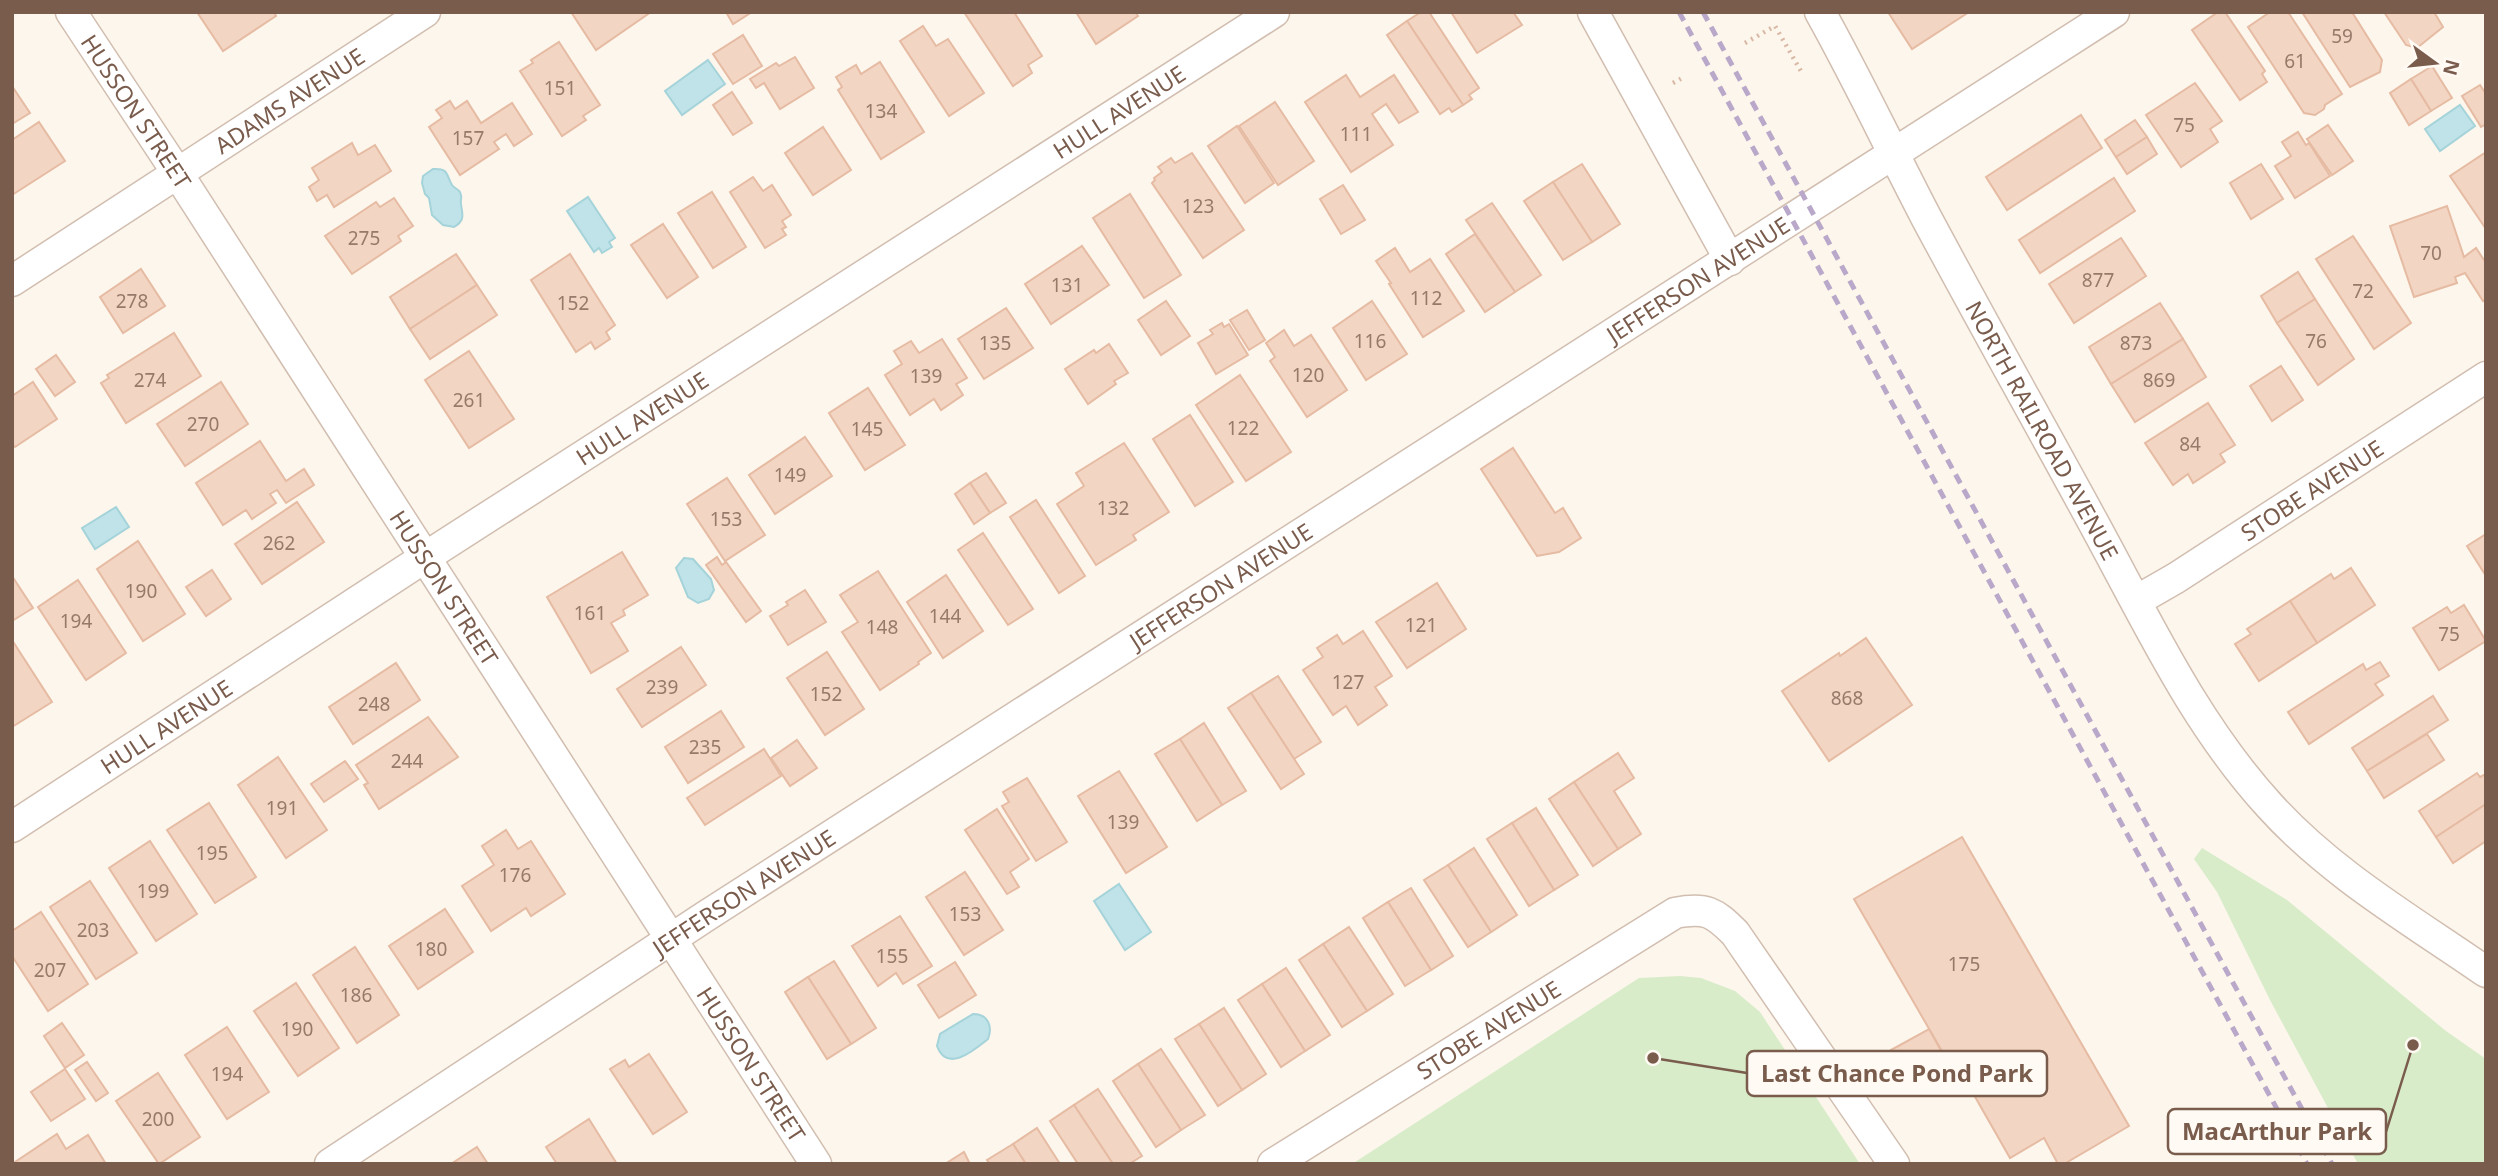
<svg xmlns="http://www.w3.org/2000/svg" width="2498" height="1176" viewBox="0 0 2498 1176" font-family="'Noto Sans',sans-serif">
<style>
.green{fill:#d8ecc9}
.water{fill:#bfe3e8;stroke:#a5d3da;stroke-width:2}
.building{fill:#f3d5c3;stroke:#e6bba3;stroke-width:2}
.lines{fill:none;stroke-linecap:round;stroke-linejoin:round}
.street-casing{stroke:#d1beb0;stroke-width:33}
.path{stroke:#d9b8a5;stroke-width:4.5;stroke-dasharray:2 5;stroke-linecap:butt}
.street{stroke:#fff;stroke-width:30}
.rail{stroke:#b9a8c9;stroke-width:5;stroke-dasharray:10 7;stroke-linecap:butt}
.labels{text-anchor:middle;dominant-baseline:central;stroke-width:5;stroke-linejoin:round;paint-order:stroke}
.number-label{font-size:19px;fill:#987a6a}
.street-label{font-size:23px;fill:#7a5c4d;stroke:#fffaf3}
.leader{fill:none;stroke:#7a5c4d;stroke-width:2.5}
.callout-dot{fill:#7a5c4d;stroke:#fffaf3;stroke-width:2.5}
.callout{fill:#fffaf3;stroke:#7a5c4d;stroke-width:2.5}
.callout-label{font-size:24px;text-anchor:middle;font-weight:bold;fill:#7a5c4d}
</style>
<rect width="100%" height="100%" fill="#fdf6ec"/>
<g class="green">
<path d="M2202,848l85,52 159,131 40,28v105h-128l-88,-164 -53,-108 -23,-33z"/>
<path d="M1680,976l21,2 34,13 25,21 100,152h-508l287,-186z"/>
</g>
<g class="water">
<path d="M708,60l17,24 -43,31 -17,-24z"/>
<path d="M2460,105l15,21 -35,25 -15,-22z"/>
<path d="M433,169c16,-1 13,6 19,16 2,3 6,4 8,7 3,8 0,4 1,12 1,10 5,16 -7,23l-11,-2 -11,-10 -3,-17 -4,-4 -3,-11 1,-7z"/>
<path d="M588,197l27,41 -6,4 3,5 -10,6 -3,-5 -5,4 -27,-41z"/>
<path d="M116,507l13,20 -34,22 -13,-21z"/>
<path d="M684,558l9,1 18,20 3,11 -5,9 -11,4 -10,-6 -12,-29z"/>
<path d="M1119,884l32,48 -26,18 -31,-49z"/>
<path d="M973,1014c15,0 20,12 15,25 -15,12 -41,34 -51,7l3,-12z"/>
</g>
<g class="building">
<path d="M197,12h77l2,4 -53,35z"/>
<path d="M571,12h80l-55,38z"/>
<path d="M726,12h26l-19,12z"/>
<path d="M964,12h50l28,44 -14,9 4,8 -19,13z"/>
<path d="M1076,12h59l3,4 -42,28z"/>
<path d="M1421,12h8l50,76 -10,7 3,4 -9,6 -56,-84z"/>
<path d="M1451,12h62l9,13 -45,28z"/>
<path d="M1888,12h81l-57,37z"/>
<path d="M2218,12h7l40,59 -3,3 5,8 -27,18 -48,-70z"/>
<path d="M2270,12h18l54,82 -17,11 -1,4 -9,6 -11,-2 -56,-86z"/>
<path d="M2302,12h50l30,48 -2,12 -30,15z"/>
<path d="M2384,12h50l9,15 -26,21 -11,-3z"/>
<path d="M1407,21l56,84 -11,7 -3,-4 -9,6 -53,-79z"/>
<path d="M923,26l13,20 12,-7 36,54 -35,23 -49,-75z"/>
<path d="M743,35l19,31 -29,18 -20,-30z"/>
<path d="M559,42l41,63 -17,11 3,4 -24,16 -42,-65 13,-8 -2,-3z"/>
<path d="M795,57l19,31 -34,21 -16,-26 -8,5 -6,-9 26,-16 3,3z"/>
<path d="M880,62l44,70 -43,27 -43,-69 4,-3 -6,-10 20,-12 5,9z"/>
<path d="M2432,66l20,32 -21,13 -20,-32z"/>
<path d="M1346,75l14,22 34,-22 24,37 -19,11 -13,-19 -14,10 21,31 -42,27 -46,-70z"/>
<path d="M2411,79l20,32 -22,14 -19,-32z"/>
<path d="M2195,83l27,38 -12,8 8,13 -37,25 -35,-52z"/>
<path d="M2480,85l6,9v30l-5,3 -19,-31z"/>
<path d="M12,86l18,27 -18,11z"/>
<path d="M732,92l20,31 -19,12 -20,-30z"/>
<path d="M450,101l5,8 12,-8 14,22 31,-20 20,31 -18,12 -8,-12 -12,8 5,7 -39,26 -31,-48 13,-9 -6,-8z"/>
<path d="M1275,102l39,59 -36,24 -39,-59z"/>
<path d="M2081,115l21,33 -95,62 -21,-33z"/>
<path d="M2135,120l12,17 -31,20 -11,-17z"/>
<path d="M39,122l26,39 -53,34v-55z"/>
<path d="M2328,125l25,36 -21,14 -25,-36z"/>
<path d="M1237,126l37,57 -29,20 -37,-57z"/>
<path d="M823,127l28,43 -38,25 -28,-42z"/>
<path d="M2298,132l8,13 3,-2 21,33 -35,22 -20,-32 16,-10 -9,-14z"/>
<path d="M2147,137l10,17 -30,20 -11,-17z"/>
<path d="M352,143l6,12 17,-10 16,26 -57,36 -7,-12 -10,6 -8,-14 10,-7 -7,-12z"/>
<path d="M2486,152v77l-36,-53z"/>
<path d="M1192,153l52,77 -41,28 -51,-75 3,-3 -1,-2 8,-6 -4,-5 13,-9 4,5z"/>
<path d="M1582,164l38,60 -28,18 -39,-60z"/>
<path d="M2261,164l22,35 -32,20 -21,-36z"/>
<path d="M753,177l10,14 9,-6 19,30 -9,6 4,6 -4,2 4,6 -21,13 -35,-56z"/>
<path d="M2114,178l21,33 -95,62 -21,-33z"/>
<path d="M1553,182l39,60 -29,18 -39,-59z"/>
<path d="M1343,185l22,35 -24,14 -21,-35z"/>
<path d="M712,192l34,55 -33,21 -35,-55z"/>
<path d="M1130,194l51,81 -37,23 -51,-80z"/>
<path d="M394,198l19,28 -15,10 3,5 -49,33 -27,-38 51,-34 4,5z"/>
<path d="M1492,203l49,72 -26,17 -49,-72z"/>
<path d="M2447,206l17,51 12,-9 10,15v36l-3,2 -18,-28 -10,4 2,6 -43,14 -24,-71z"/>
<path d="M663,224l35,53 -31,21 -36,-53z"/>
<path d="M1475,234l40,58 -30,20 -39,-58z"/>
<path d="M2353,236l58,87 -37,26 -58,-90z"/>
<path d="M2121,238l25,38 -72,47 -25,-39z"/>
<path d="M1082,246l27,39 -58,39 -26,-40z"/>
<path d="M1395,248l15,24 20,-13 34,52 -41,26 -34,-53 2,-1 -15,-22z"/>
<path d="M456,254l21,31 -67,44 -20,-32z"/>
<path d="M570,254l45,71 -9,7 4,7 -15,10 -4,-7 -15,10 -45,-72z"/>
<path d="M141,269l24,37 -42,27 -23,-36z"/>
<path d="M2298,272l17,27 -38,24 -16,-27z"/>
<path d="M477,285l20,30 -67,44 -20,-30z"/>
<path d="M2315,299l39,60 -36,26 -41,-62z"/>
<path d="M1166,301l24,35 -29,19 -23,-35z"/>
<path d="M1372,301l35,53 -41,26 -33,-52z"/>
<path d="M2160,303l23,36 -72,45 -22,-37z"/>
<path d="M1006,308l27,40 -49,31 -26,-40z"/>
<path d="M1247,310l18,30 -16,10 -19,-30z"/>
<path d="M1222,323l2,4 5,-3 19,31 -32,19 -18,-31 15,-9 -3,-4z"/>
<path d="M1284,330l10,16 17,-11 36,55 -40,27 -37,-56 5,-4 -9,-14z"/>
<path d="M174,333l27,43 -75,47 -25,-40 8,-5 -2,-3z"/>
<path d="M942,339l25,39 -11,6 7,11 -22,15 -7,-11 -24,16 -25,-40 17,-11 -8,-13 17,-10 8,12z"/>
<path d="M2183,339l23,38 -71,45 -24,-38z"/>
<path d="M1109,344l19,29 -14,8 2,3 -28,20 -23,-35 29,-19 2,3z"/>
<path d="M469,351l45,68 -45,29 -44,-68z"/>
<path d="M56,355l19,27 -20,14 -19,-27z"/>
<path d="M2281,366l22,34 -31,21 -22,-35z"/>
<path d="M1240,375l51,77 -45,29 -50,-76z"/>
<path d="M33,382l24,37 -42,28 -3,-4v-47z"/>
<path d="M221,382l27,42 -63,42 -28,-42z"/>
<path d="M868,388l37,57 -40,25 -36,-57z"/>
<path d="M2208,403l27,42 -15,9 5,8 -32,21 -5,-9 -15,11 -28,-42z"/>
<path d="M1190,415l43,67 -38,24 -42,-67z"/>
<path d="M805,437l27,39 -57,38 -26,-39z"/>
<path d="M260,441l26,40 18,-12 10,16 -28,18 -9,-13 -7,4 6,9 -24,16 -6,-9 -23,15 -27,-42z"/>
<path d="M1124,443l45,69 -36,23 3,5 -40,25 -39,-61 27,-18 -8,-13z"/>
<path d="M1513,448l42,65 8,-5 18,30 -22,14 -22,4 -56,-87z"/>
<path d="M986,473l20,30 -16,10 -20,-30z"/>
<path d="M727,478l38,57 -40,26 -38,-57z"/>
<path d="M970,483l20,30 -16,11 -19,-30z"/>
<path d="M1036,500l49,76 -26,17 -49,-76z"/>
<path d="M297,502l27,40 -62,42 -27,-40z"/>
<path d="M983,533l50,76 -25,16 -50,-75z"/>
<path d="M2486,534v42l-19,-30z"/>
<path d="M138,541l47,73 -42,27 -46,-72z"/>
<path d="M622,552l26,43 -25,15 2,5 -14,8 17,28 -37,22 -44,-76z"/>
<path d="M717,557l5,8 4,-3 35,49 -15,11 -40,-57z"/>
<path d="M2351,568l24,37 -58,38 -27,-42 41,-27 3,5z"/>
<path d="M212,570l19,29 -25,17 -20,-29z"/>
<path d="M878,571l53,82 -13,9 1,2 -39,26 -38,-58 16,-10 -18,-27z"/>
<path d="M946,575l37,56 -40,27 -36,-56z"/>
<path d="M12,576l21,32 -21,13z"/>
<path d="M78,580l48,73 -40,27 -48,-73z"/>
<path d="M1437,583l29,46 -59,39 -31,-46z"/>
<path d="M805,590l21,32 -38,23 -18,-29 18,-11 -2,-3z"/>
<path d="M2290,601l27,42 -58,38 -24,-37 16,-10 -4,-5z"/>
<path d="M2464,605l22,36 -47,29 -26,-42 34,-21 4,6z"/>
<path d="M1363,631l29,45 -17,11 12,18 -29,20 -12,-19 -13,9 -30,-45 20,-13 -6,-9 20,-13 6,9z"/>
<path d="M1866,638l46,67 -83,56 -47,-70 57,-38 1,3z"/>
<path d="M12,640l40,62 -40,25z"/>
<path d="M681,647l25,38 -64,42 -25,-38z"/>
<path d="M827,652l37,57 -39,26 -38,-57z"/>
<path d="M2380,662l9,14 -14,8 8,11 -74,49 -21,-32 75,-48 3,6z"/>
<path d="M396,663l24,37 -67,44 -24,-37z"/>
<path d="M1278,676l43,66 -27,17 -43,-66z"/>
<path d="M1251,693l53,81 -23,15 -53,-81z"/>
<path d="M2433,696l15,24 -81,51 -15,-23z"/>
<path d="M721,711l23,36 -56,36 -23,-36z"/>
<path d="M428,717l30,40 -79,52 -15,-24 4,-2 -12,-18z"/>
<path d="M1204,723l42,68 -24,14 -42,-66z"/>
<path d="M2427,734l17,26 -60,38 -17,-27z"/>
<path d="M1180,739l42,66 -25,16 -42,-67z"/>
<path d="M797,740l20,28 -27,18 -19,-28z"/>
<path d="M764,749l17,27 -76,49 -18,-27z"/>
<path d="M1618,753l16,25 -20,13 27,43 -23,15 -44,-67z"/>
<path d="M278,757l49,73 -41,28 -48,-73z"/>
<path d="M345,761l13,18 -34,23 -13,-18z"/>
<path d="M1119,771l48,76 -41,26 -48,-77z"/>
<path d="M2477,773l3,4 6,-3v30l-50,33 -17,-26z"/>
<path d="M1027,778l40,64 -31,19 -34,-55 7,-4 -6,-10z"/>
<path d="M1574,782l44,67 -25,17 -44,-67z"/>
<path d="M209,803l47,74 -41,26 -48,-73z"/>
<path d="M2486,804v37l-33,22 -17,-26z"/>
<path d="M1536,808l42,67 -24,15 -42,-67z"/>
<path d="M997,809l32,50 -19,13 9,15 -12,7 -42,-64z"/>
<path d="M1512,823l42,67 -25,16 -42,-67z"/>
<path d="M506,830l12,19 13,-8 34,53 -34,22 -5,-8 -35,23 -29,-45 32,-21 -12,-19z"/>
<path d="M1962,837l167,289 -65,38h-6l-14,-26 -34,20 -44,-77 -5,3 -107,-185z"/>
<path d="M150,841l47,73 -41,27 -47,-73z"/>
<path d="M1474,848l43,67 -26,17 -43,-67z"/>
<path d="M1448,865l43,67 -23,15 -44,-67z"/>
<path d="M965,872l38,58 -39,25 -38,-58z"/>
<path d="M90,881l47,72 -41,26 -46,-72z"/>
<path d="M1411,888l42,68 -22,14 -43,-68z"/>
<path d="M1388,902l43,68 -26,16 -42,-68z"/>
<path d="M445,909l28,43 -55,37 -29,-43z"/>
<path d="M41,912l47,72 -40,27 -36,-55v-25z"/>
<path d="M900,916l32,50 -29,18 -7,-11 -18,13 -26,-40z"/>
<path d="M1349,927l44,67 -26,17 -44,-67z"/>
<path d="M1323,944l44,67 -25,16 -43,-67z"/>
<path d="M355,947l44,68 -42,28 -44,-68z"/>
<path d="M834,961l42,67 -25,16 -43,-67z"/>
<path d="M955,962l21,33 -37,23 -21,-33z"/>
<path d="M1286,968l44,67 -25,16 -43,-67z"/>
<path d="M808,977l43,67 -24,15 -42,-67z"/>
<path d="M296,983l43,65 -41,28 -44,-65z"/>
<path d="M1262,984l43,67 -24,16 -43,-67z"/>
<path d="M1224,1008l42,66 -24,16 -43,-66z"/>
<path d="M62,1023l22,32 -19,13 -21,-32z"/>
<path d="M1199,1024l43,66 -24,16 -43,-67z"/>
<path d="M227,1027l42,65 -42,27 -42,-64z"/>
<path d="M1929,1029l15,27 -38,22 -15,-28z"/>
<path d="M1161,1049l44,66 -24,15 -43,-66z"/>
<path d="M649,1054l38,58 -34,22 -43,-65 15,-9 4,7z"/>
<path d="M87,1062l21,31 -12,8 -21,-31z"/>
<path d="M1138,1064l43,66 -25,17 -43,-66z"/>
<path d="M65,1069l20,30 -34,22 -20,-29z"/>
<path d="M158,1073l42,64 -41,27 -43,-63z"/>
<path d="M1098,1089l44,67 -13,8h-16l-39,-59z"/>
<path d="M1074,1105l39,59h-35l-28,-43z"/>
<path d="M589,1119l28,45h-60l-11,-17z"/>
<path d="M1037,1128l23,36h-34l-13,-20z"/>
<path d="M57,1134l9,15 22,-14 18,29h-94z"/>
<path d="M1013,1144l13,20h-36l-3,-4z"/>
<path d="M477,1147l11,17h-37z"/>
<path d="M964,1152l6,12h-25z"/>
</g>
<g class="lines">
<g class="street-casing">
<g id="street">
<path id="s1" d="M71,12l107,162 638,990"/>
<path d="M1593,12l137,248"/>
<path id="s2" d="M1820,12c38,68 71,138 107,207 54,101 111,202 166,303 53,97 101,201 176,283 61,68 142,115 217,167"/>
<path id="s3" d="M12,281l413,-269"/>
<path id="s4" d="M2136,601l40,-23 310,-201"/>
<path id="s5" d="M12,827l412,-269 850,-546"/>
<path id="s6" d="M330,1164l376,-248 1408,-904"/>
<path id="s7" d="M1273,1164l402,-251c31,-6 39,-1 60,20l159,231"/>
</g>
</g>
<g class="path">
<path d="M1745,43l30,-17 27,47"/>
<path d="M1673,83l11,-6"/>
</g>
<use href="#street" class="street"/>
<g class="rail">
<path d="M1679,12l628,1152"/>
<path d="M1703,12l629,1152"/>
</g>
</g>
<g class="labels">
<g class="number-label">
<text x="2342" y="36">59</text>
<text x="2295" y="61">61</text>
<text x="560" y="88">151</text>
<text x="881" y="111">134</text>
<text x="2184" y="125">75</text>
<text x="1356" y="134">111</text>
<text x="468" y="138">157</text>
<text x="1198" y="206">123</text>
<text x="364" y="238">275</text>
<text x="2431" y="253">70</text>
<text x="2098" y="280">877</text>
<text x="1067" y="285">131</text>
<text x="2363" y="291">72</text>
<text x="1426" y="298">112</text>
<text x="132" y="301">278</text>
<text x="573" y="303">152</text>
<text x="1370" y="341">116</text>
<text x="2316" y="341">76</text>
<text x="995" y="343">135</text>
<text x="2136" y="343">873</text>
<text x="1308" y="375">120</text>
<text x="926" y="376">139</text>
<text x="150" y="380">274</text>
<text x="2159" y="380">869</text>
<text x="469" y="400">261</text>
<text x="203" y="424">270</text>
<text x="1243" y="428">122</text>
<text x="867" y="429">145</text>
<text x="2190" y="444">84</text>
<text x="790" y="475">149</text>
<text x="1113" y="508">132</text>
<text x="726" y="519">153</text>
<text x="279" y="543">262</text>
<text x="141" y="591">190</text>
<text x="590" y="613">161</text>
<text x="945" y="616">144</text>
<text x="76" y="621">194</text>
<text x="1421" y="625">121</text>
<text x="882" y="627">148</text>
<text x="2449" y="634">75</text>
<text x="1348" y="682">127</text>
<text x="662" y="687">239</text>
<text x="826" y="694">152</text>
<text x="1847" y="698">868</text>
<text x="374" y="704">248</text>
<text x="705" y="747">235</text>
<text x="407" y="761">244</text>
<text x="282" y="808">191</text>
<text x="1123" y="822">139</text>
<text x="212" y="853">195</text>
<text x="515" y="875">176</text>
<text x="153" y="891">199</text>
<text x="965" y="914">153</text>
<text x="93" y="930">203</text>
<text x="431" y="949">180</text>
<text x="892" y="956">155</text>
<text x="1964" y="964">175</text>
<text x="50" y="970">207</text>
<text x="356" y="995">186</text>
<text x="297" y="1029">190</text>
<text x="227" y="1074">194</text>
<text x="158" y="1119">200</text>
</g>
<g class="street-label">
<text stroke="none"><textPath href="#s3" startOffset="331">ADAMS AVENUE</textPath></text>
<text stroke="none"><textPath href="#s1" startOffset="119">HUSSON STREET</textPath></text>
<text stroke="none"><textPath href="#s5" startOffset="1318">HULL AVENUE</textPath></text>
<text stroke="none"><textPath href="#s6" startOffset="1629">JEFFERSON AVENUE</textPath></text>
<text stroke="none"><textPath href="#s5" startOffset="751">HULL AVENUE</textPath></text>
<text stroke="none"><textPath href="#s2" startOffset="474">NORTH RAILROAD AVENUE</textPath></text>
<text stroke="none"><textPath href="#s4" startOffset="208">STOBE AVENUE</textPath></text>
<text stroke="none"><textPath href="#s6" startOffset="1062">JEFFERSON AVENUE</textPath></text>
<text stroke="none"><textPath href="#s1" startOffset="686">HUSSON STREET</textPath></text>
<text stroke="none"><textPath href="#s5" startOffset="184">HULL AVENUE</textPath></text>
<text stroke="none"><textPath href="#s6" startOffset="495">JEFFERSON AVENUE</textPath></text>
<text stroke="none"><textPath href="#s7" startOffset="254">STOBE AVENUE</textPath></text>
<text stroke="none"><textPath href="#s1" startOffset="1253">HUSSON STREET</textPath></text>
</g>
</g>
<path class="leader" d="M1653 1058L1747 1073M2413 1045L2386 1132"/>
<g class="callout-dot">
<circle cx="1653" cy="1058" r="7"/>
<circle cx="2413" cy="1045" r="7"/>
</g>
<g class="callout">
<rect x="1747" y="1051" width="300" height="45" rx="7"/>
<rect x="2168" y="1109" width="218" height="45" rx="7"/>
</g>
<g class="callout-label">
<text x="1897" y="1082">Last Chance Pond Park</text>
<text x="2277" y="1140">MacArthur Park</text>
</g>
<rect width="2498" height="1176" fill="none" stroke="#7a5c4d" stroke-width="28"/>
<g transform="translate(2435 63) rotate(105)" stroke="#fffaf3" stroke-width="5" paint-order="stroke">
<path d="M0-5L12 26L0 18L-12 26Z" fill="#7a5c4d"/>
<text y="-10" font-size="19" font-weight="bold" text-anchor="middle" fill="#7a5c4d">N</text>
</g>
</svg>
